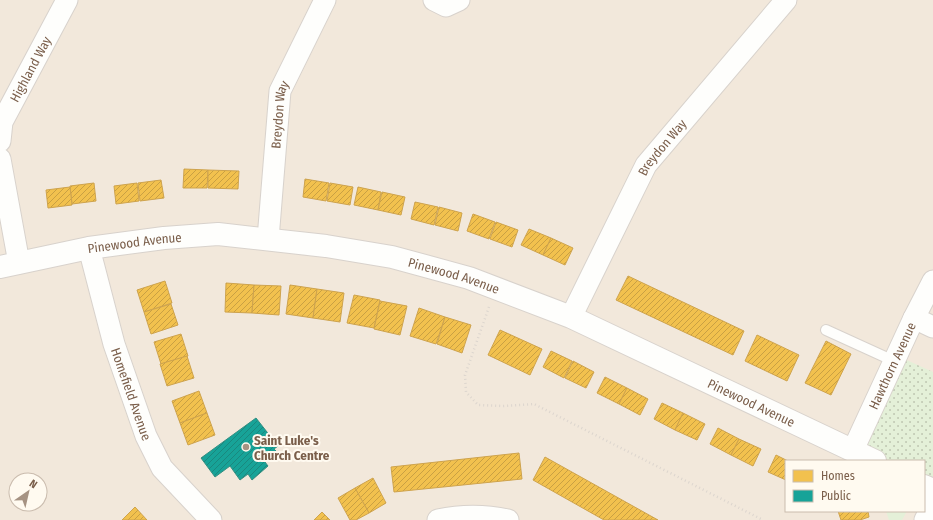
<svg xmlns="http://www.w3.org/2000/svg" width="933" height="520" viewBox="0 0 933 520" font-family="'Fira Sans Condensed',sans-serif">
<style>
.residential{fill:#f2e8db;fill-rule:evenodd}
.green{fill:#e4f0d8}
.park{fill:url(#park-dots)}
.homes{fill:url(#homes-hatch);stroke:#cea34d}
.public{fill:url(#public-hatch);stroke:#358e81}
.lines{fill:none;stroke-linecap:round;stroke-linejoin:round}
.service-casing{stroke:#d8d2cc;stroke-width:12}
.minor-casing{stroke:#d8d2cc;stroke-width:23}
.tertiary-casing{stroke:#d8d2cc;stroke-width:24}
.path{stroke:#dcd5ce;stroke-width:2.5;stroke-dasharray:1 3;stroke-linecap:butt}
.service{stroke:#fefefc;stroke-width:10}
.minor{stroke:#fefefc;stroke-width:21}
.tertiary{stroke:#fefefc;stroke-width:22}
.poi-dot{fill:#a69383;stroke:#fffaf0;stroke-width:1.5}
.labels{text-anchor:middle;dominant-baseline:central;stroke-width:4;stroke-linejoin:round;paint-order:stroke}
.street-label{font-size:13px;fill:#7a5e4a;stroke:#fffaf0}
.poi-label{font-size:13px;font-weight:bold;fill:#7a5e4a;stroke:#fffaf0;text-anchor:start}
</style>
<defs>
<pattern id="park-dots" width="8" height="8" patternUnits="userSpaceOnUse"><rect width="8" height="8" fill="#e4f0d8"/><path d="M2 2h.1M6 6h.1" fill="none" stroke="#bec6b1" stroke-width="1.8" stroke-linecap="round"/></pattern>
<pattern id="homes-hatch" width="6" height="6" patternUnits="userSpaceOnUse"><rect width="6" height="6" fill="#f2c14e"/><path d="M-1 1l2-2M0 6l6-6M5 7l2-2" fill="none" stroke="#c9a043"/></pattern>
<pattern id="public-hatch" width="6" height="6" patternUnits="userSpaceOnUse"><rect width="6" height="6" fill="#17a398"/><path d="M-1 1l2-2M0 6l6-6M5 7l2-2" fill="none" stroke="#1a887e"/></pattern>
</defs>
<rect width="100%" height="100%" fill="#f8f5ee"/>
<path class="residential" d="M0,0h933v520h-933zM786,461h138v50h-138zM16,480h24v24h-24z"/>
<path class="green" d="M886,511h21l-5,9h-13z"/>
<path class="park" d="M900,357l33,15v109l-9,-4v-16h-34l-32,-15z"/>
<g class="homes">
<path d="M184,169l24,1 -1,18h-24z"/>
<path d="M208,170l31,1 -1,18 -30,-1z"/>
<path d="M305,179l24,4 -3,18 -23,-4z"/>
<path d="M161,180l3,18 -24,3 -2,-18z"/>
<path d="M94,183l2,18 -24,3 -2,-18z"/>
<path d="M137,183l2,18 -23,3 -2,-18z"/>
<path d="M330,183l23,4 -3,18 -23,-4z"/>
<path d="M70,187l2,18 -24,3 -2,-18z"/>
<path d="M358,187l23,5 -3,18 -24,-5z"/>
<path d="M382,192l23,5 -4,18 -23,-5z"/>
<path d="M415,202l23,5 -4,18 -23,-6z"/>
<path d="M439,207l23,6 -4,18 -23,-6z"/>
<path d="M473,214l22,8 -6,17 -22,-8z"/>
<path d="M496,222l22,8 -6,17 -22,-8z"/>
<path d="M529,229l22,9 -8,17 -22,-10z"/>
<path d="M551,238l22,10 -8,17 -22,-10z"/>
<path d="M628,276l116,55 -11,24 -117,-55z"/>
<path d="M165,281l7,22 -28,9 -7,-22z"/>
<path d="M226,283l28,2 -2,28 -27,-1z"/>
<path d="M254,285l27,1 -2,29 -27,-2z"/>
<path d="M290,285l27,4 -4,29 -27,-4z"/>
<path d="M317,289l27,4 -4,29 -27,-4z"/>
<path d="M354,295l26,5 -6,28 -27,-5z"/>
<path d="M380,301l27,5 -7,29 -26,-6z"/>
<path d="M171,304l7,21 -27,9 -7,-22z"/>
<path d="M419,308l26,9 -9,27 -26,-8z"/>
<path d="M445,317l26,8 -9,28 -25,-9z"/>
<path d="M500,330l42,19 -12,26 -42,-20z"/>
<path d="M181,334l7,22 -27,8 -7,-22z"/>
<path d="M757,335l42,20 -12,26 -42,-20z"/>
<path d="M826,341l25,13 -20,41 -26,-12z"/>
<path d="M551,351l21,10 -8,17 -21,-11z"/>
<path d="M187,356l7,22 -27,8 -7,-22z"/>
<path d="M573,361l21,11 -8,16 -21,-10z"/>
<path d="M605,377l22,11 -8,16 -22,-11z"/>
<path d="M627,388l21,11 -8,16 -21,-11z"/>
<path d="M199,391l8,22 -27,10 -8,-22z"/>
<path d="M662,403l21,10 -8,17 -21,-11z"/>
<path d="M207,413l8,22 -27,10 -8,-22z"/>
<path d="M683,413l22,11 -8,16 -22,-10z"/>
<path d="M718,428l21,11 -8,16 -21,-11z"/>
<path d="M739,439l22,10 -8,17 -22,-11z"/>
<path d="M519,453l3,26 -128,13 -3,-25z"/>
<path d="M776,455l12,6h-2v19l-18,-8z"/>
<path d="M545,457l113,63h-54l-71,-40z"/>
<path d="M373,478l13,25 -17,10 -14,-25z"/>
<path d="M355,488l14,25 -13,7h-6l-12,-22z"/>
<path d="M135,507l12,13h-25z"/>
<path d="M838,511h30l1,6 -9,3h-19z"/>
<path d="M322,512l8,8h-16z"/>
</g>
<path class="public" d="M256,418l22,28 -4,3 4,4 -13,9 3,4 -16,14 -4,-6 -8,6 -10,-14 -15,11 -14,-19z"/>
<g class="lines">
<g class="service-casing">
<path id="service" d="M826,330l68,31"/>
</g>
<g class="minor-casing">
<g id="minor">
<path d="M434,0l12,6 13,-6"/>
<path id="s1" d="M0,141l2,-19 65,-122"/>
<path d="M0,159l19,104"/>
<path id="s2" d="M268,239l12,-148 45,-91"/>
<path id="s3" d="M89,248l25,96 32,92 16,32 49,52"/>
<path id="s4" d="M571,317l75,-152 140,-165"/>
<path d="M914,318l19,9"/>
<path id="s5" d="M853,450l61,-132 19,-37"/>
<path d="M438,520c23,-5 47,-5 70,0"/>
<path d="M925,520l8,-16"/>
</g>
</g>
<g class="tertiary-casing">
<g id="tertiary">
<path id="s6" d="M0,267l89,-19 75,-10 54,-4 108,12 66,11 77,21 102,39 304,144"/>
<path d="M924,486l9,4"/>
</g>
</g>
<path class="path" d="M489,307l-24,68 1,17 12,13 25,1 31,-2 229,116"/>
<use href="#service" class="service"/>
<use href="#minor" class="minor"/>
<use href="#tertiary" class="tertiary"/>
</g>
<circle class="poi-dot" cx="246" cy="447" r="4"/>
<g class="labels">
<g class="street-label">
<text stroke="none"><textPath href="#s1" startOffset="79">Highland Way</textPath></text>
<text stroke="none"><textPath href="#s2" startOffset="125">Breydon Way</textPath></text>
<text stroke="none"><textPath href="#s4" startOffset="193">Breydon Way</textPath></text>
<text stroke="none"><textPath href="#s6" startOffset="137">Pinewood Avenue</textPath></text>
<text stroke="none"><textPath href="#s6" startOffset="461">Pinewood Avenue</textPath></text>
<text stroke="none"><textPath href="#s5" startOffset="93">Hawthorn Avenue</textPath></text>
<text stroke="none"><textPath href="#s3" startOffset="152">Homefield Avenue</textPath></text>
<text stroke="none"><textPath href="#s6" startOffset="785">Pinewood Avenue</textPath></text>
</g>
<g class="poi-label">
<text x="254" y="440">Saint Luke's<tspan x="254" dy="15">Church Centre</tspan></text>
</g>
</g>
<rect x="785" y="460" width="140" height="52" fill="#fffaf0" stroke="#cabcae"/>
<rect x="793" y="470" width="20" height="12" fill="#f2c14e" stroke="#cabcae"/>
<text x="821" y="480" font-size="12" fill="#7a5e4a">Homes</text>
<rect x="793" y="490" width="20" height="12" fill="#17a398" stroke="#cabcae"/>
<text x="821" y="500" font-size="12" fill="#7a5e4a">Public</text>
<g transform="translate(28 492) rotate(34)"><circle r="19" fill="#fffaf0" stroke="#cabcae"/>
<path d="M0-3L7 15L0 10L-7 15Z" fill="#a69383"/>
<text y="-6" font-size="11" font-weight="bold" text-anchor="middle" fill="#7a5e4a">N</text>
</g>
</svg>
